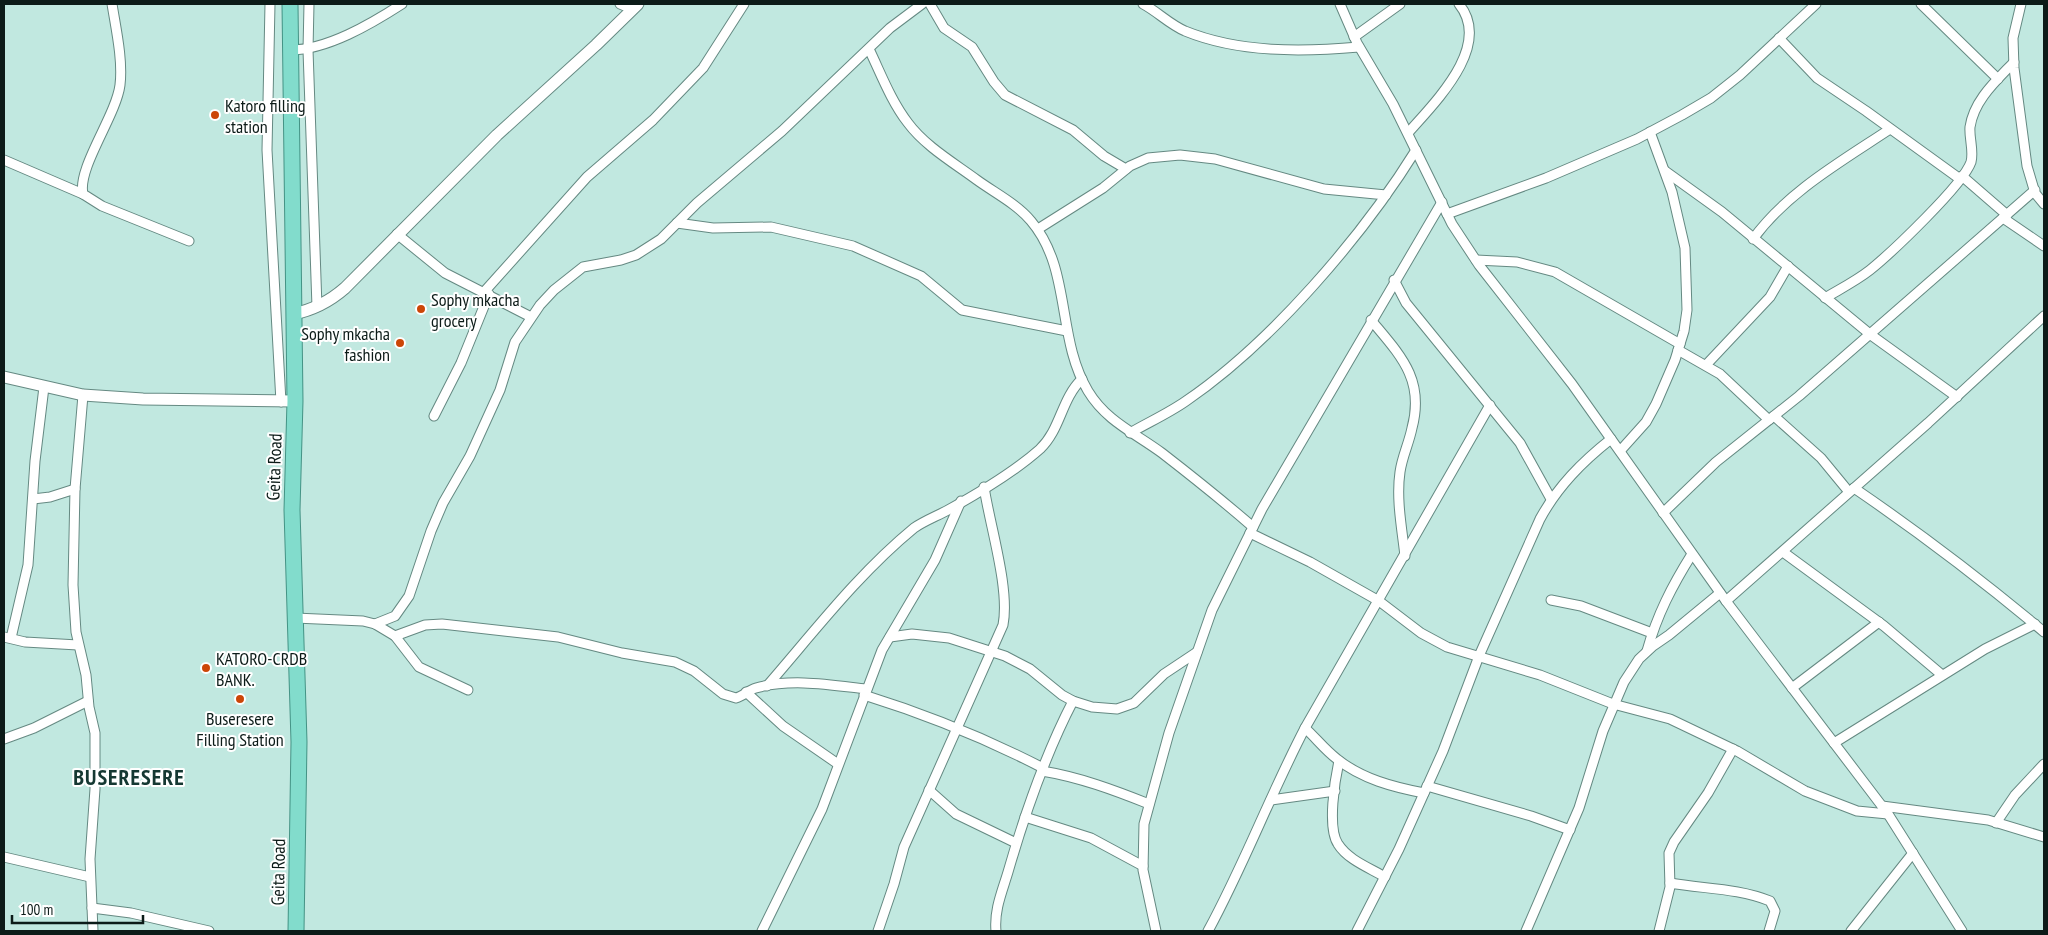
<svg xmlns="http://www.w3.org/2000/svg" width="2048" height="935" viewBox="0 0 2048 935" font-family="'PT Sans Narrow',sans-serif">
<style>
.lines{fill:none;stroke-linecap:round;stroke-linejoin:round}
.minor-casing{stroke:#658982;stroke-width:11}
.tertiary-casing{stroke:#658982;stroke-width:13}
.trunk-casing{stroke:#449385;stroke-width:17}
.minor{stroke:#fff;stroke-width:9}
.tertiary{stroke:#fff;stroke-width:11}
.trunk{stroke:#82dccc;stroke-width:15}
.poi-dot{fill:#cc4607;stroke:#fff;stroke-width:2}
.labels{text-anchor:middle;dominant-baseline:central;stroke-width:4;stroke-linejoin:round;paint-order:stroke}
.poi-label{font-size:18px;fill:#0c1b18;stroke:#fff;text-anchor:start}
.street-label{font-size:18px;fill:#0c1b18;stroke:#fff}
.district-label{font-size:22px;font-weight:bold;letter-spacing:1px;fill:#153832;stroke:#fff}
</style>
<rect width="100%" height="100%" fill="#c1e8e0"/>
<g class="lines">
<g class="minor-casing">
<g id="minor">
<path d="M112,4c4,25 11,56 8,81 -4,31 -43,83 -37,109l19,12 87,35"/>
<path d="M270,4l-3,146 14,252"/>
<path d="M309,4l-1,46 9,257"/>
<path d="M620,4l12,5"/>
<path d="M930,4l14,24 28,19 22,35 11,13 68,35 31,26 22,13"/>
<path d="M1143,4c15,8 26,20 42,27 54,22 117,21 174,16"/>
<path d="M1340,4l17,39 36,61 59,120 27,41 93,119 154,217 162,213 74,117"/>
<path d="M1921,4l77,75"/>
<path d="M2021,4l-8,34 1,30 13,98 8,27 9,11"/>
<path d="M1354,37l46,-33"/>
<path d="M1779,38l38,40 49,33 94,68"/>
<path d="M869,49c12,25 22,52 39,74 17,23 46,40 69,57 18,13 40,24 54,41 41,48 25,117 57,170 18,30 47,42 74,62 31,24 61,48 91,74"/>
<path d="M290,50c37,0 81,-26 112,-46"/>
<path d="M1408,133c27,-31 85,-87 51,-129"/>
<path d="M4,160l79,34"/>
<path d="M1665,171l57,41 149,123 86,62"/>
<path d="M1962,176l45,39"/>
<path d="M1447,214l99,-36 91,-39 45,-24 29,-17 29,-23 76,-71"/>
<path d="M2003,218l41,28"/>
<path d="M677,223l36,5 58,-1 82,19 68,30 41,34 105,21"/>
<path d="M1038,229l65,-41 27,-22 18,-8 32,-3 35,4 109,30 62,6"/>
<path d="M397,234l48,39 86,44"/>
<path d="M1753,239c34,-47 89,-78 137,-110"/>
<path d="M1476,260l41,2 38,10 125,72"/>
<path d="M1394,280l12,23 114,140 31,56"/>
<path d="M484,292l103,-115 66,-57 50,-52 41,-64"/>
<path d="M1825,298c15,-9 31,-17 45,-28 21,-17 93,-85 101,-108 3,-11 -2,-24 -1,-35 4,-27 26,-46 44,-65"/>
<path d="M1371,320c29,35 54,59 41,108 -3,15 -10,29 -12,44 -4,27 2,57 5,84"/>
<path d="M1678,350l42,24 49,46"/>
<path d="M1706,365l64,-68 18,-31"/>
<path d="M83,395l-8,94 -2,96 3,47 10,43 3,32 6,26v56l-5,70 3,72"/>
<path d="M434,416l27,-53 28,-69"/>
<path d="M1774,416l47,42 28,34"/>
<path d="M1130,433c19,-11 39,-20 56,-32 85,-58 176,-164 230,-251"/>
<path d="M1620,451l26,-29 10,-18 19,-44 9,-29 3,-21 -2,-62 -13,-56 -22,-60"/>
<path d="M1854,488c66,45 129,93 190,144"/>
<path d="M33,499l17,-2 25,-8"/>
<path d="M1663,513l53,-51 83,-66 236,-206"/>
<path d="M1250,533l60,29 69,39 42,32 26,14 93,28 73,29 57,15 67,32 68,40 52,20 31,3"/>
<path d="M1783,552l101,74 58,49"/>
<path d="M1551,600l30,6 71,27"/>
<path d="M1726,601l202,-178 116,-107"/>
<path d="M295,618l68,3 12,3 20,12 24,31 49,23"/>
<path d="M375,624l20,-8 14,-20 22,-65 12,-28 27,-47 30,-66 15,-48 25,-37 14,-15 29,-23 38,-7 15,-5 25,-16 36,-36 85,-72 108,-103 32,-24"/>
<path d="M395,636l30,-11 17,-1 116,13 64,16 53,9 19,9 29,23 13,4c7,-2 13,-8 20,-10 35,-10 75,-3 110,1"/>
<path d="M4,637l21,5 53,3"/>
<path d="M890,637l22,-3 37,4 56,18 25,13 32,26 11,6 19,6 25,2 17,-6 30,-29 33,-22"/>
<path d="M11,638l17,-73 7,-104 9,-74"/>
<path d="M1647,651c10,-36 25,-65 45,-97"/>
<path d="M767,686c47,-54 91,-112 147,-158 10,-7 23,-12 34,-18 31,-17 65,-37 92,-61 21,-20 21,-50 42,-70"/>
<path d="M1792,688l87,-66"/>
<path d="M746,692l37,34 55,38"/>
<path d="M864,695c61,19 121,43 179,73"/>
<path d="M1305,728c11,10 20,22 32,31 25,20 56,28 87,34"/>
<path d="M4,739l30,-11 54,-27"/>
<path d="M1834,743l151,-94 50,-25"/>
<path d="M1339,761c-4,18 -12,67 -1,83 10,16 32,24 47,33"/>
<path d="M1042,771c37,6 72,19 107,33"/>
<path d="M1427,786l104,30 39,14"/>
<path d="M929,790l27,24 60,29"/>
<path d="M1271,800l64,-9"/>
<path d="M1882,806l106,14 56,17"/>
<path d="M1025,817l66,21 52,28"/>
<path d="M1996,823l19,-28 29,-31"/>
<path d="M4,857l86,20"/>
<path d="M1670,883c34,6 68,5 100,18l5,10 -6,20"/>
<path d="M92,908l39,5 78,18"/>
<path d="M762,931l60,-122 60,-159 53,-90 26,-59"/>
<path d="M878,931l16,-47 10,-37 99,-222c7,-36 -13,-99 -19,-138"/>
<path d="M996,931c-2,-21 6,-39 12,-59 17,-59 37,-117 65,-171"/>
<path d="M1156,931l-13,-61 1,-46 25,-91 43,-123 50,-101 180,-307"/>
<path d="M1208,931c36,-66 62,-136 97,-203l185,-323"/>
<path d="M1357,931l42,-82 44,-98 36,-95 61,-137c18,-33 42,-57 71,-80"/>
<path d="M1526,931l53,-123 24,-77 21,-49 15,-23 14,-13 16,-11 51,-42"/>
<path d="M1659,931l11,-44 -1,-34 5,-11 34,-49 25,-44"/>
<path d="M1851,931l62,-78"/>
</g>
</g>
<g class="tertiary-casing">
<g id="tertiary">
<path d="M293,314c20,-4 36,-12 52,-26l152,-153 99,-90 42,-41"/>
<path d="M4,377l79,18 60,4 152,2"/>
</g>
</g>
<g class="trunk-casing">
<path id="trunk" d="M290,4l5,397 -3,109 7,232 -3,189"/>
</g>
<use href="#minor" class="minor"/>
<use href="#tertiary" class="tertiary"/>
<use href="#trunk" class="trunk"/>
</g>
<g class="poi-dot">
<circle cx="215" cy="115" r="5"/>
<circle cx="421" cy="309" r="5"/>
<circle cx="400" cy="343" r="5"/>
<circle cx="206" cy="668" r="5"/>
<circle cx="240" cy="699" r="5"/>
</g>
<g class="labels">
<g class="poi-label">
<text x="225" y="105">Katoro filling<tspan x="225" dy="21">station</tspan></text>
<text x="431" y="299">Sophy mkacha<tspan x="431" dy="21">grocery</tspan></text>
<text x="390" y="333" text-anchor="end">Sophy mkacha<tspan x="390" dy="21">fashion</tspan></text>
<text x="216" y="658">KATORO-CRDB<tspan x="216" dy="21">BANK.</tspan></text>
<text x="240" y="718" text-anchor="middle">Buseresere<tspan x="240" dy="21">Filling Station</tspan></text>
</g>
<g class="street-label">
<text transform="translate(274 467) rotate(-88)">Geita Road</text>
<text transform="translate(278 872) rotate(-89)">Geita Road</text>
</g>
<g class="district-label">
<text x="129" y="777">BUSERESERE</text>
</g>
</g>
<rect width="2048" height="935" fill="none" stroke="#0c1b18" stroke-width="10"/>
<path d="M12 915v8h131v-8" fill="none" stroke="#0c1b18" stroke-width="2.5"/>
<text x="20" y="915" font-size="15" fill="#0c1b18" stroke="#ffffff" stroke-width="4" paint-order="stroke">100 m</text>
</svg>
